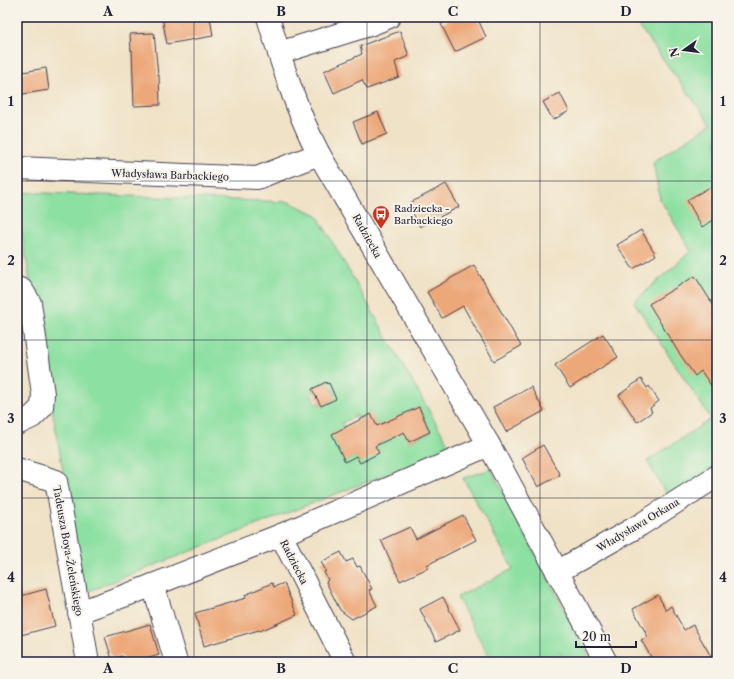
<svg xmlns="http://www.w3.org/2000/svg" width="734" height="679" viewBox="0 0 734 679" font-family="'Libre Caslon Text',serif">
<style>
.green{fill:#8ce0a1;stroke:#57816e;fill-rule:evenodd}
.building{fill:#eda879}
.lines{fill:none;stroke-linecap:round;stroke-linejoin:round}
.minor-casing{stroke:#413f50;stroke-width:24}
.minor{stroke:#fff;stroke-width:22}
.grid{fill:none;stroke:#22223b;stroke-width:1;stroke-opacity:0.55}
.labels{text-anchor:middle;dominant-baseline:central;stroke-width:4;stroke-linejoin:round;paint-order:stroke}
.street-label{font-size:10px;fill:#22223b;stroke:#f7f3e8}
.poi-label{font-size:10px;fill:#22223b;stroke:#f7f3e8;text-anchor:start}
.neatline{fill:none;stroke:#22223b;stroke-width:1.5}
.grid-label{font-size:13px;text-anchor:middle;font-weight:bold;fill:#22223b}
</style>
<rect width="100%" height="100%" fill="#f7f3e8"/>
<filter id="ink" filterUnits="userSpaceOnUse"><feTurbulence type="fractalNoise" baseFrequency=".025" numOctaves="2"/><feDisplacementMap in="SourceGraphic" scale="8" xChannelSelector="R" yChannelSelector="G"/><feConvolveMatrix kernelMatrix="1 2 1 2 8 2 1 2 1" color-interpolation-filters="sRGB"/></filter>
<filter id="wash" filterUnits="userSpaceOnUse"><feTurbulence type="fractalNoise" baseFrequency=".012" numOctaves="4" result="noise"/><feDisplacementMap in="SourceGraphic" scale="16" xChannelSelector="R" yChannelSelector="G"/><feGaussianBlur stdDeviation="0.9" result="paint"/><feColorMatrix in="noise" values="0 0 0 0 0 0 0 0 0 0 0 0 0 0 0 0 0 1.4 0 .05"/><feComposite in="paint" operator="in"/></filter>
<g filter="url(#wash)">
<rect width="100%" height="100%" fill="#f0e2c6"/>
<g class="green">
<path d="M632,17h85v452l-49,28 -21,-36 64,-42 -77,-117 57,-51 -31,-52 -7,-37 58,-38z"/>
<path d="M17,192l272,10 28,13 131,229 -8,11 -89,33 -267,105 -67,-388zM326,382l1,2 2,-1 6,12 -4,2 2,4 -12,5 -2,-3 -3,1 -5,-11 3,-1 -2,-3zM419,407l11,25 -21,10 -12,-25zM370,413l14,29 -9,4 -15,17 -4,-7 -11,5 -13,-27 12,-6 -2,-5 15,-8 2,4z"/>
<path d="M491,469l97,186 -4,7h-20l-3,-9 -18,9h-51l-35,-65 56,-28 -50,-91z"/>
</g>
<g id="blocks">
<g class="building">
<path d="M162,17h48l3,19 -46,8z"/>
<path d="M455,17h22l9,20 -31,15 -14,-28z"/>
<path d="M400,31l9,25 -14,6 4,15 -32,12 -5,-9 -28,13 -10,-22 38,-17 -2,-8z"/>
<path d="M154,33l4,42h1l1,30 -26,1 -2,-56 -1,1 -1,-17z"/>
<path d="M46,68l3,22 -32,5v-22z"/>
<path d="M560,93l9,18 -16,9 -10,-18z"/>
<path d="M378,112l9,22 -25,10 -9,-22z"/>
<path d="M446,184l13,23 -39,20 -12,-23z"/>
<path d="M712,186l5,9v23l-15,9 -15,-27z"/>
<path d="M641,230l15,25 -23,14 -16,-24z"/>
<path d="M474,265l47,81 -27,15 -31,-55 -21,12 -15,-26z"/>
<path d="M695,276l22,35v83l-16,-23 -6,5 -18,-26 -28,-46z"/>
<path d="M603,334l15,23 -48,31 -15,-23z"/>
<path d="M641,379l6,9 2,-2 10,15 -9,7 2,4 -15,10 -18,-27z"/>
<path d="M326,382l1,2 2,-1 7,16 -15,7 -9,-17z"/>
<path d="M531,387l13,24 -38,21 -13,-25z"/>
<path d="M419,407l11,25 -21,10 -5,-10 -29,14 4,7 -19,10 -4,-7 -11,6 -13,-28 39,-20 6,12z"/>
<path d="M543,445l17,30 -22,12 -16,-29z"/>
<path d="M463,515l13,25 -49,25 1,3 -28,13 -19,-41 29,-13 6,12z"/>
<path d="M341,552l5,10 7,-3 4,8 3,-1 12,23 -3,1 8,16 -25,13 -12,-9 -14,-28 2,-2 -4,-8 2,-1 -5,-9z"/>
<path d="M272,583l2,4 10,-4 13,32 -37,16 -1,-1 -55,16 -9,-33 51,-15 -1,-3z"/>
<path d="M46,589l9,37 -38,10v-39z"/>
<path d="M658,595l8,15 5,-4 13,24 9,-5 21,37h-60l-13,-22 7,-3 -15,-28z"/>
<path d="M443,597l17,33 -24,12 -16,-33z"/>
<path d="M150,624l9,31 -24,7h-11l-2,-6 -10,3 -7,-22z"/>
</g>
</g>
</g>
<g filter="url(#ink)">
<use href="#blocks" fill-opacity="0" stroke="#413f50" stroke-width="1"/>
<g class="lines">
<g class="minor-casing">
<g id="minor">
<path d="M268,17c14,47 28,93 51,137l170,291 117,217"/>
<path d="M279,53l90,-28 20,-8"/>
<path d="M17,168l240,10 62,-24"/>
<path d="M17,288l5,2 8,13 13,91 -1,13 -10,10 -15,7"/>
<path d="M17,469l39,12 32,181"/>
<path d="M557,572l83,-47 77,-49"/>
<path d="M153,585l23,77"/>
<path d="M79,612l56,-20 146,-57"/>
<path d="M345,662l-64,-127 208,-90"/>
</g>
</g>
<use href="#minor" class="minor"/>
</g>
</g>
<path class="grid" d="M194,17v645M367,17v645M540,17v645M17,181h700M17,340h700M17,498h700"/>
<defs>
<g id="bus-pin" transform="scale(0.9)"><path d="M0 17L-7.5 6A9.5 9.5 0 1 1 7.5 6Z" fill="#c8321e" stroke="#f7f3e8"/><path d="M-5-6H5V4H4V6H2V4H-2V6H-4V4H-5ZM-3.5-4V0h7V-4ZM-3.5 1.2v1.5H-2V1.2ZM2 1.2v1.5H3.5V1.2Z" fill="#fff"/></g>
</defs>
<g fill-rule="evenodd">
<use href="#bus-pin" x="381" y="214"/>
</g>
<g class="labels">
<g class="street-label">
<text transform="translate(170 175) rotate(2)">Władysława Barbackiego</text>
<text transform="translate(367 236) rotate(61)">Radziecka</text>
<text transform="translate(638 525) rotate(-31)">Władysława Orkana</text>
<text transform="translate(68 551) rotate(80)">Tadeusza Boya-Żeleńskiego</text>
<text transform="translate(294 562) rotate(63)">Radziecka</text>
</g>
<g class="poi-label">
<text x="394" y="208">Radziecka -<tspan x="394" dy="12">Barbackiego</tspan></text>
</g>
</g>
<rect width="734" height="679" fill="none" stroke="#f7f3e8" stroke-width="44"/>
<g transform="translate(684 50) rotate(256)" stroke="#f7f3e8" stroke-width="3" paint-order="stroke">
<path d="M0-3L7 15L0 10L-7 15Z" fill="#22223b"/>
<text y="-6" font-size="11" font-weight="bold" text-anchor="middle" fill="#22223b">N</text>
</g>
<path d="M576 641v6h60v-6" fill="none" stroke="#22223b" stroke-width="2"/>
<text x="582" y="641" font-size="12" fill="#22223b" stroke="#f7f3e8" stroke-width="3" paint-order="stroke">20 m</text>
<rect x="22" y="22" width="690" height="635" class="neatline"/>
<g class="grid-label">
<text x="108" y="16">A</text>
<text x="281" y="16">B</text>
<text x="453" y="16">C</text>
<text x="626" y="16">D</text>
<text x="11" y="106">1</text>
<text x="723" y="106">1</text>
<text x="11" y="265">2</text>
<text x="723" y="265">2</text>
<text x="11" y="423">3</text>
<text x="723" y="423">3</text>
<text x="11" y="582">4</text>
<text x="723" y="582">4</text>
<text x="108" y="673">A</text>
<text x="281" y="673">B</text>
<text x="453" y="673">C</text>
<text x="626" y="673">D</text>
</g>
</svg>
